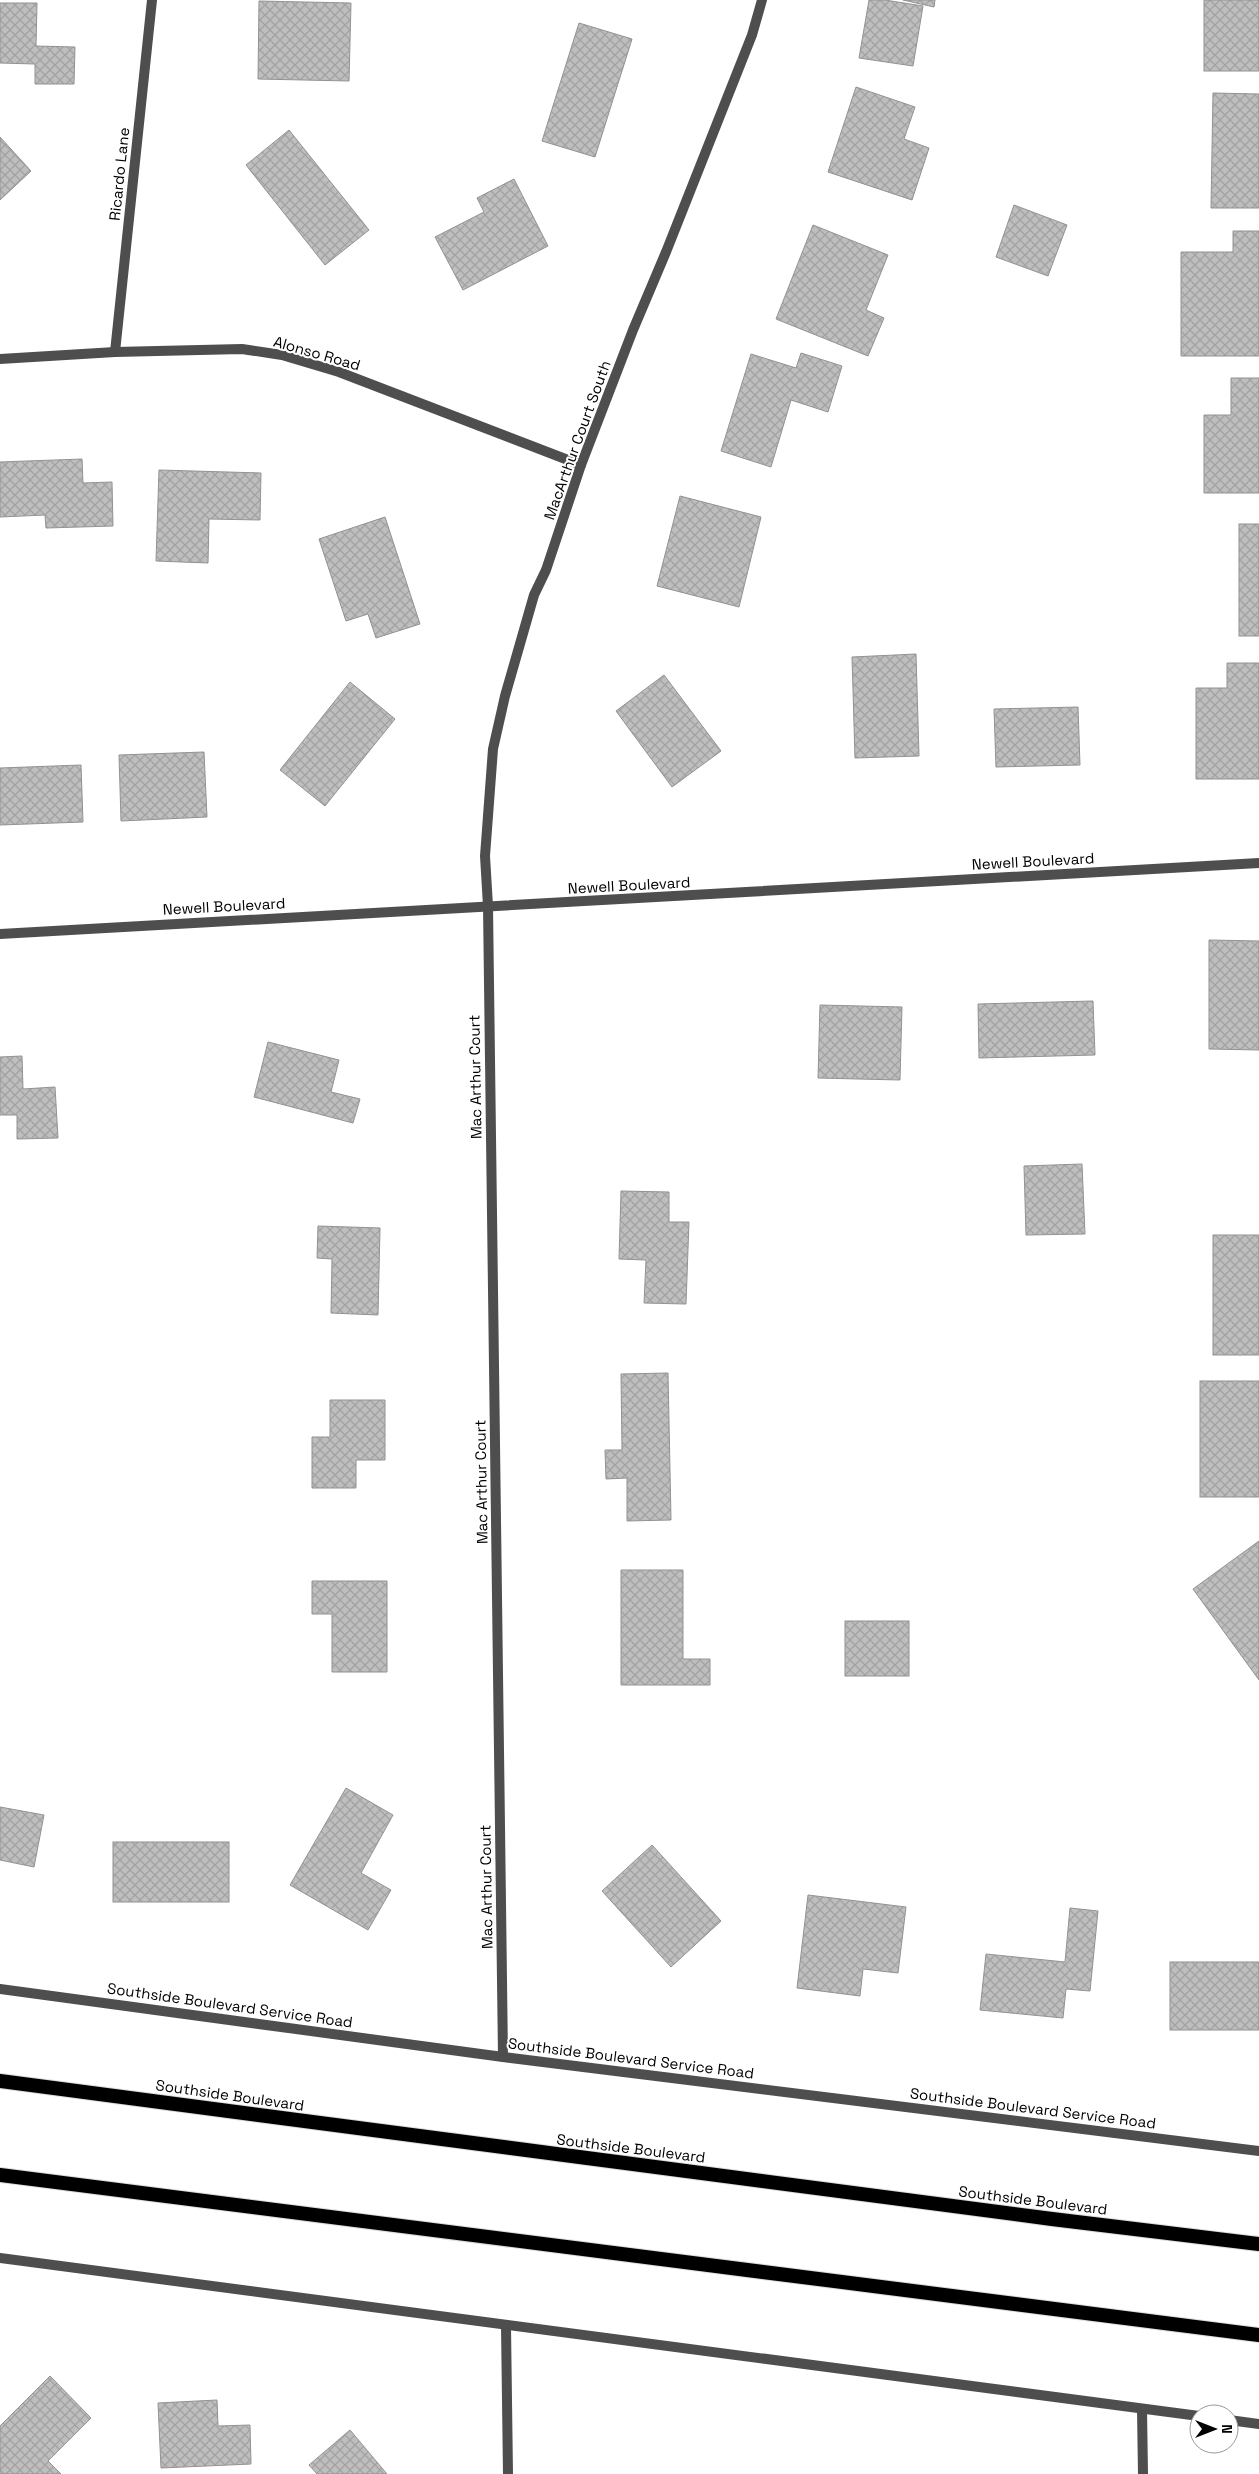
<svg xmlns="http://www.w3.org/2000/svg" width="1259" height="2474" viewBox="0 0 1259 2474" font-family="'Space Grotesk',sans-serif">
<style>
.building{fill:url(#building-cross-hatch);stroke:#929292}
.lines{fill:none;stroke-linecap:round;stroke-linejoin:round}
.trunk-casing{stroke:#dbdbdb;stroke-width:16}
.minor{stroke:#4e4e4e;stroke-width:10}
.trunk{stroke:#000;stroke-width:14}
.labels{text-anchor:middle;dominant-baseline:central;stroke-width:4;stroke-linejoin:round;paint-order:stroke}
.street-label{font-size:15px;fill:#000;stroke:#fff}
</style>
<defs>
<pattern id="building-cross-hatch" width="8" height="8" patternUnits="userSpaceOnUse" patternTransform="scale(1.25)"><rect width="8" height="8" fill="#bebebe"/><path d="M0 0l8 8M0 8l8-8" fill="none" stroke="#a2a2a2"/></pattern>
</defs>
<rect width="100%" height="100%" fill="#fff"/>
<g class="building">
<path d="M869,0h16l38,6 -10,60 -54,-8z"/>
<path d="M903,0h32l-1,7z"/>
<rect x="1204" y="0" width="55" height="71"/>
<path d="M259,1l92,2 -2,78 -91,-2z"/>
<path d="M0,3h37l-1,43 39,1 -1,37h-39v-20l-35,-1z"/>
<path d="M579,23l53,16 -37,118 -53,-16z"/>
<path d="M856,87l59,20 -11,32 25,9 -17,52 -84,-28z"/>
<path d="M1213,93l46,1v114h-48z"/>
<path d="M289,130l80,100 -44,35 -79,-100z"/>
<path d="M0,137l31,34 -31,29z"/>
<path d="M514,179l34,67 -85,44 -28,-53 49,-25 -7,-14z"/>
<path d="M1014,205l53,20 -19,51 -52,-19z"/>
<path d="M813,225l75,30 -22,55 18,8 -16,38 -92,-37z"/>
<path d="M1233,231h26v125h-78v-104h52z"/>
<path d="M801,353l41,13 -14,46 -37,-12 -20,67 -50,-16 30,-97 45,14z"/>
<path d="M1231,378h28v115h-55v-78h27z"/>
<path d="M82,459l1,24 29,-1 1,44 -67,2 -1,-13 -45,2v-55z"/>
<path d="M159,470l102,3 -1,47 -51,-1 -1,44 -52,-2z"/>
<path d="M680,496l81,21 -22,90 -82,-21z"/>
<path d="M385,517l35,107 -44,14 -8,-24 -22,7 -27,-82z"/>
<rect x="1239" y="524" width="20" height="112"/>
<path d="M916,654l3,102 -64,2 -3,-101z"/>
<path d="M1227,663h32v116h-63v-91h31z"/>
<path d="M664,675l57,76 -49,36 -56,-76z"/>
<path d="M350,682l45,37 -70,87 -45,-36z"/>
<path d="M1078,707l2,58 -84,2 -2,-58z"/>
<path d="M204,752l3,65 -86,4 -2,-66z"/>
<path d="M81,765l2,57 -83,3v-57z"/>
<path d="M1209,940l50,1v109l-50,-1z"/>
<path d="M1093,1001l2,54 -116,3 -1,-54z"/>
<path d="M820,1005l82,2 -2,73 -82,-2z"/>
<path d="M268,1042l71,18 -8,32 29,7 -7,24 -99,-26z"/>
<path d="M22,1056l1,33 32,-2 3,51 -41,1v-24h-17v-58z"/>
<path d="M1082,1164l3,70 -59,1 -2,-69z"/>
<path d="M621,1191l48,1v30h20l-3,82 -42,-1 2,-43 -27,-1z"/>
<path d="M318,1226l62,2 -2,87 -47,-2 1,-54 -15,-1z"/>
<rect x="1213" y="1235" width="46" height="120"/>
<path d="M668,1373l3,147 -44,1v-43l-21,1 -1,-29h17l-1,-76z"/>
<rect x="1200" y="1381" width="59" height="116"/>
<path d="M330,1400h55v60h-29v28h-44v-51h18z"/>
<path d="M1259,1541v139l-66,-91z"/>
<path d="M621,1570h62v89h27v26h-89z"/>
<path d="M312,1581h75v91h-55v-58h-20z"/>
<rect x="845" y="1621" width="64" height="55"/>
<path d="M346,1788l47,27 -32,58 30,17 -23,40 -78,-45z"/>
<path d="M0,1807l44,8 -10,52 -34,-7z"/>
<rect x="113" y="1842" width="116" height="60"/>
<path d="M652,1845l69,76 -50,46 -69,-76z"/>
<path d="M808,1895l98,12 -8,66 -35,-4 -3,27 -63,-8z"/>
<path d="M1070,1908l28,3 -8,80 -24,-2 -3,29 -83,-8 6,-56 79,8z"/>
<rect x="1170" y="1962" width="89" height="68"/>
<path d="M50,2376l41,42 -43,43 13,13h-61v-48z"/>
<path d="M217,2400l1,26 32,-1 1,39 -90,4 -3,-65z"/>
<path d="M350,2430l37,44h-70l-8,-9z"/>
</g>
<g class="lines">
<g class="trunk-casing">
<g id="trunk">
<path d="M0,2081l1052,138 207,25"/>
<path d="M0,2175l1259,160"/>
</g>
</g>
<g class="minor">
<path d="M115,352l37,-352"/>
<path d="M0,359l115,-7 127,-3 40,6 57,17 242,93"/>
<path d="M0,934l1259,-71"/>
<path d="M0,1989l503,68 756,94"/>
<path d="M503,2057l-15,-1151 -3,-50 8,-107 12,-53 29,-101 12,-25 35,-105 52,-135 33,-78 86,-217 10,-35"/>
<path d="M0,2258l1199,158"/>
<path d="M506,2326l2,148"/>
<path d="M1142,2409l1,65"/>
<path d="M1229,2420l30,4"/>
</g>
<use href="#trunk" class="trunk"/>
</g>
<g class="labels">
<g class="street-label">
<text transform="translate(119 174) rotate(-84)">Ricardo Lane</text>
<text transform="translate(317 353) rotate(16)">Alonso Road</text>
<text transform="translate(577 440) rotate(-70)">MacArthur Court South</text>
<text transform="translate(1033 861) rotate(-3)">Newell Boulevard</text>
<text transform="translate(629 885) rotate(-3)">Newell Boulevard</text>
<text transform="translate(224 906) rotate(-3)">Newell Boulevard</text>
<text transform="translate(475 1077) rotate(-91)">Mac Arthur Court</text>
<text transform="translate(481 1482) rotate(-91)">Mac Arthur Court</text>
<text transform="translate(486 1887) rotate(-91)">Mac Arthur Court</text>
<text transform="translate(230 2005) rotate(8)">Southside Boulevard Service Road</text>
<text transform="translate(631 2058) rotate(7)">Southside Boulevard Service Road</text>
<text transform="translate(230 2095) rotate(8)">Southside Boulevard</text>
<text transform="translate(1033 2108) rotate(7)">Southside Boulevard Service Road</text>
<text transform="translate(631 2148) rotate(7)">Southside Boulevard</text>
<text transform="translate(1033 2200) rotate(7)">Southside Boulevard</text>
</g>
</g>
<g transform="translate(1214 2429) rotate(90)"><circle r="24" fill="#ffffff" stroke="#999999"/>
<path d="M0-4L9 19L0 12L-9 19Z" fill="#000000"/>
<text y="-8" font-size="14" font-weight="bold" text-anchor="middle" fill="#000000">N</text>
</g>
</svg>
